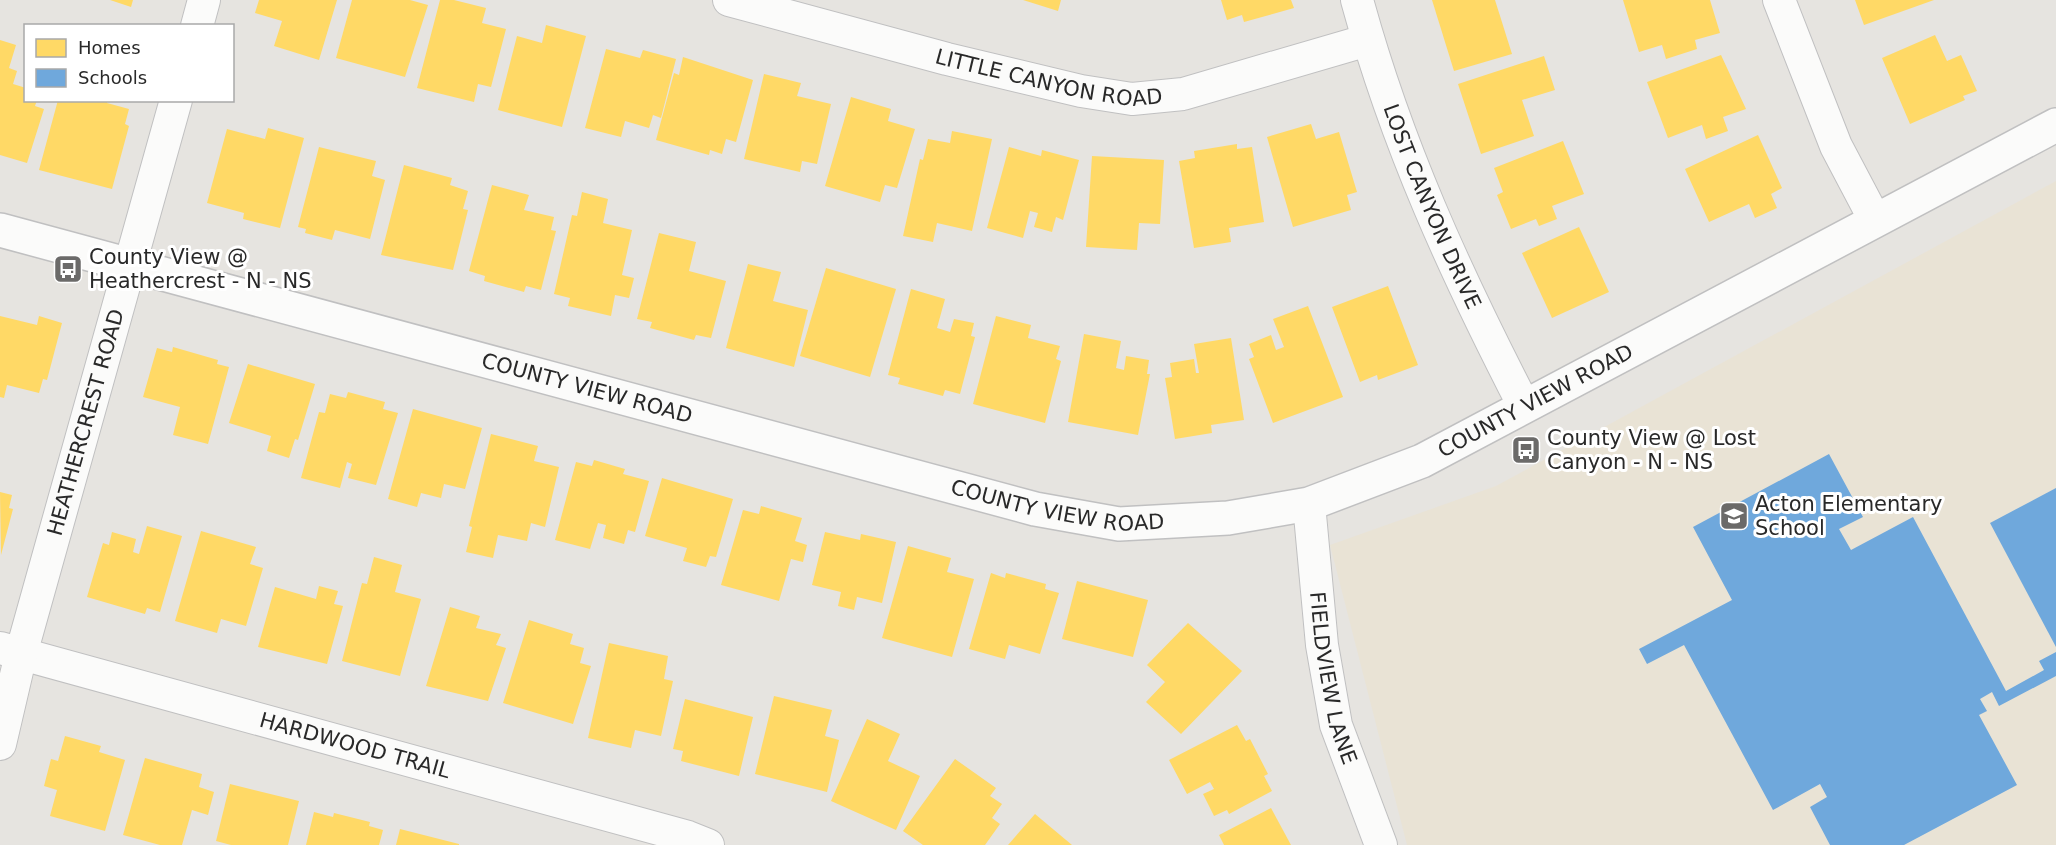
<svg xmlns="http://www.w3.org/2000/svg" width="2056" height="845" viewBox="0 0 2056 845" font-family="'DejaVu Sans',sans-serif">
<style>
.education{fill:#e9e3d5}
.homes{fill:#ffd966}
.schools{fill:#6fa8dc}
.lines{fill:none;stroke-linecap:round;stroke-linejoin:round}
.street-casing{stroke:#c0c0c1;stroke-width:34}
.secondary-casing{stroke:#c0c0c1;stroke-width:36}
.street{stroke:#fbfbfa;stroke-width:32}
.secondary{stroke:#fbfbfa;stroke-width:33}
.labels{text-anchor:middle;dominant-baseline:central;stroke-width:6;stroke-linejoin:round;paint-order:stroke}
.street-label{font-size:21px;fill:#292929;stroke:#fff}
.poi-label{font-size:21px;fill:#292929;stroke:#fff;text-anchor:start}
</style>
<rect width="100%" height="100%" fill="#e6e4e0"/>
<path class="education" d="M2056,181v664h-649l-77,-300 166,-59z"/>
<g class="homes">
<path d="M110,0h23l-2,7z"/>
<path d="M259,0h78l-18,60 -45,-14 8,-25 -27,-8z"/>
<path d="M352,0h58l18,5 -23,72 -69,-19z"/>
<path d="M440,0h14l32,8 -4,15 24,6 -15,58 -13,-3 -4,18 -57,-14z"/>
<path d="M1023,0h38l-3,11z"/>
<path d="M1221,0h70l3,8 -50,14 -2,-7 -15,5z"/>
<path d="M1432,0h63l17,54 -58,17z"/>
<path d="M1623,0h87l10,33 -25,7 2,9 -31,10 -4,-14 -23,7z"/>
<path d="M1855,0h79l-70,25z"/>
<path d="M546,25l40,11 -24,91 -64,-17 19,-74 25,7z"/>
<path d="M1935,35l12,26 14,-6 16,36 -14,5 2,4 -55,24 -28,-66z"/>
<path d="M0,40l16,5 -7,23 8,3 -4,13 13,4v12h11l-2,6 9,3 -17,54 -27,-8z"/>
<path d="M606,49l34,9 3,-8 33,9 -15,59 -8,-3 -4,13 -24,-7 -4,16 -36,-9z"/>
<path d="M1721,55l25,54 -23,8 5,14 -22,8 -4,-14 -34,13 -21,-56z"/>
<path d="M1544,56l11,34 -33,10 12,36 -53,18 -23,-70z"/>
<path d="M683,57l70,23 -17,62 -10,-3 -4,15 -12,-4 -1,5 -53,-15 18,-67 5,2z"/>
<path d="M764,74l37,9 -4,13 34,8 -14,60 -15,-3 -2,11 -56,-13z"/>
<path d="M851,97l40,12 -3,12 27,8 -18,59 -12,-3 -5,17 -55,-16z"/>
<path d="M58,100h49v3l22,6 -4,15 4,2 -17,63 -73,-19z"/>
<path d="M1311,124l5,15 23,-7 18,60 -10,3 4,15 -58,17 -26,-90z"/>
<path d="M268,128l36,10 -24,90 -37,-9 1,-6 -37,-10 20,-74 38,10z"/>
<path d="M952,131l40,8 -20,92 -35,-8 -4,19 -30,-6 17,-77 3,1 5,-21 22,4z"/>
<path d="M1758,135l24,53 -11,6 6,14 -22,10 -6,-14 -40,18 -24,-53z"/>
<path d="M1563,141l21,53 -32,12 5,13 -18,7 -3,-7 -25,10 -14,-34 6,-3 -9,-24z"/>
<path d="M1237,144v5l15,-2 12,75 -35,6 2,14 -37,6 -15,-87 16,-3 -1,-7z"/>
<path d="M319,147l57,14 -4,15 13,4 -15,59 -35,-9 -3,10 -27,-7 1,-4 -8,-2z"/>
<path d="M1009,147l32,9 1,-6 37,10 -16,60 -7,-3 -4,15 -18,-5 4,-14 -8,-2 -7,27 -36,-10z"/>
<path d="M1092,156l72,4 -4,64 -21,-1 -2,27 -51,-3z"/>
<path d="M404,165l48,13 -2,7 18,6 -5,18 5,1 -15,60 -72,-15z"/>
<path d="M492,185l37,10 -5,15 30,7 -3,13 5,1 -15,59 -15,-4 -2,6 -40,-11 1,-5 -16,-5z"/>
<path d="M582,192l26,7 -5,24 29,7 -10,45 12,3 -5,20 -14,-3 -4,21 -43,-10 2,-8 -16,-4 18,-79 5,1z"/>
<path d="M1579,227l30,65 -57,26 -30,-65z"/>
<path d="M659,233l37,9 -7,29 37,10 -15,57 -15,-3 -2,5 -44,-12 2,-6 -15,-3z"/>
<path d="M748,264l33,8 -8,29 35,9 -14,57 -68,-19z"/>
<path d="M826,268l70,21 -26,88 -70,-21z"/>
<path d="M1388,286l30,79 -40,15 -1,-5 -17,7 -28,-75z"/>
<path d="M911,289l34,10 -8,29 13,4 4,-13 20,4 -3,13 4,1 -15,57 -15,-4 -2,6 -45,-12 2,-6 -12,-3z"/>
<path d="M1308,306l35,91 -70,26 -24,-64 5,-2 -5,-13 22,-9 5,15 8,-3 -11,-28z"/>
<path d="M0,316l37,9 2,-9 23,7 -15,57 -4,-1 -4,14 -32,-8 -3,13 -4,-1z"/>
<path d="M996,316l35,9 -3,13 32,8 -4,13 5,2 -16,62 -72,-19z"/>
<path d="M1084,334l37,7 -5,27 8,2 2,-14 23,4 -2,14h3l-12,61 -70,-13z"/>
<path d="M1231,338l13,82 -33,5 1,8 -37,6 -10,-61 7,-1 -2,-14 24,-4 2,14h3l-5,-29z"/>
<path d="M173,347l45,13 -1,4 12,3 -21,77 -35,-9 7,-28 -37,-10 14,-49 15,4z"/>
<path d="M248,364l67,20 -17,56 -3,-1 -6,19 -22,-7 4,-15 -42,-13z"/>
<path d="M348,392l37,10 -2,7 15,4 -22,72 -28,-7 4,-14 -5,-2 -7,26 -39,-10 18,-66 6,1 5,-19 16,4z"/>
<path d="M413,409l69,19 -17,61 -21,-5 -3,14 -20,-5 -4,14 -29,-8z"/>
<path d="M491,434l47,12 -4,15 25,6 -14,60 -14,-4 -4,18 -29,-6 -5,23 -27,-6 6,-25 -3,-1z"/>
<path d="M594,460l31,9 -2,5 26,7 -14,51 -7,-2 -4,14 -21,-6 3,-13 -8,-2 -8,26 -35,-9 21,-78 16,4z"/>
<path d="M662,478l71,21 -17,58 -6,-1 -4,11 -23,-6 4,-13 -42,-12z"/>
<path d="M0,492l12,3 -3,13 4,1 -12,46z"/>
<path d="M761,506l41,12 -7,23 12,4 -4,17 -12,-3 -12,42 -58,-16 22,-75 16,4z"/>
<path d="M147,526l35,10 -22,76 -13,-4 -2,6 -58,-17 16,-54 6,2 3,-13 24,7 -3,13 6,2z"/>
<path d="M201,531l55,16 -6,17 13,4 -17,58 -25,-7 -4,14 -42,-12z"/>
<path d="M825,532l35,8 1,-6 35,8 -14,61 -25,-6 -3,13 -16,-4 3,-14 -29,-7z"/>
<path d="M908,546l43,12 -4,14 27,7 -22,78 -70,-19z"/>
<path d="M374,557l28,8 -7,27 26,7 -21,77 -58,-15 20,-78 5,1z"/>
<path d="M991,573l14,5 1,-5 40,11 -1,5 14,4 -19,61 -31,-9 -4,14 -36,-10z"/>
<path d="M1077,581l71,19 -15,57 -71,-18z"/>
<path d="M319,586l19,5 -4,13 9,2 -16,58 -69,-17 17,-60 41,12z"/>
<path d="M450,607l30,9 -4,12 25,6 -5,11 10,3 -18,53 -62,-15z"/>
<path d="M529,620l44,14 -3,10 14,4 -4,15 11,3 -18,58 -70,-21z"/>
<path d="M1188,623l54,48 -61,63 -35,-32 19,-20 -18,-17z"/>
<path d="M609,643l59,13 -4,23 9,2 -12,55 -26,-6 -4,18 -43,-10z"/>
<path d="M774,696l58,14 -7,26 14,4 -12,52 -72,-18z"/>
<path d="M685,699l68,18 -14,59 -58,-15 2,-10 -10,-2z"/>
<path d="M867,719l33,15 -12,27 32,15 -24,54 -65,-29z"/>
<path d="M1237,725l9,16 4,-2 18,35 -4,2 8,15 -43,23 -2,-4 -13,6 -11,-22 11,-5 -4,-7 -23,12 -18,-34z"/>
<path d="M65,736l36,10 -2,6 26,8 -20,71 -55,-15 7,-26 -13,-4 7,-27 7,2z"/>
<path d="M145,758l57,16 -3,13 15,5 -6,23 -16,-5 -10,35h-22l-37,-10z"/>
<path d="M955,759l41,29 -6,8 12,8 -10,14 8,6 -15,21h-62l-20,-14z"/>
<path d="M230,784l69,17 -11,44h-57l-15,-4z"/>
<path d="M1271,808l20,37h-67l-5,-10z"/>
<path d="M314,812l19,5 1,-4 36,9 -1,4 14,4 -4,15h-73z"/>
<path d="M1035,814l37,31h-64z"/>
<path d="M400,829l59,15v1h-63z"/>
</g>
<g class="schools">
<path d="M1829,454l34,63 -24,12 12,21 62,-33 93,174 38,-21 -5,-9 17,-9v24l-57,30 -7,-14 -12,7 7,12 -8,4 38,70 -113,60h-74l-20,-38 17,-10 -7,-13 -47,26 -89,-165 -37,19 -8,-15 93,-49 -39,-73z"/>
<path d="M2056,488v159l-66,-124z"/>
</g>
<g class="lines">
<g class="street-casing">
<g id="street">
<path id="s1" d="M729,0l218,59 134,32 51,8 51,-5 185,-54"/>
<path id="s2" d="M1357,0c40,146 98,272 167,406"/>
<path d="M1779,0l57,146 39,74"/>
<path d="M197,26l7,-26"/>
<path id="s3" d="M1309,504l13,141 14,80 45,120"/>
<path id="s4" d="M0,648l688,189 20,8"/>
<path id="s5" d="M0,744l21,-90 155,-554"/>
</g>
</g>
<g class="secondary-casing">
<g id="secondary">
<path id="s6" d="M0,230l1035,279 84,15 109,-6 81,-14 113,-43 634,-336"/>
</g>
</g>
<use href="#street" class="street"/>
<use href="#secondary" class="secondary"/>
</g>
<defs>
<g id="bus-square" transform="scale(1.5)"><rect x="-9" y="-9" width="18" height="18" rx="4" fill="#6b6a69" stroke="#fff"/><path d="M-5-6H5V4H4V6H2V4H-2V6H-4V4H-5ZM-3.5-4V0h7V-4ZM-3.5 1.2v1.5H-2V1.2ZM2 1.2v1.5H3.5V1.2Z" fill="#fff"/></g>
<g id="school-square" transform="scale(1.5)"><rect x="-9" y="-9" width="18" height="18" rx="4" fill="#6b6a69" stroke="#fff"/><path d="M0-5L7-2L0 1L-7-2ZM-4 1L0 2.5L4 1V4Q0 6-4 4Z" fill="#fff"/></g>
</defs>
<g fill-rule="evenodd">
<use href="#bus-square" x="68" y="269"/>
<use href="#bus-square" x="1526" y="450"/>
<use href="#school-square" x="1734" y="516"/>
</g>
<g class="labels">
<g class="street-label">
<text stroke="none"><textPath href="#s1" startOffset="330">LITTLE CANYON ROAD</textPath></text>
<text stroke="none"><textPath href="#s2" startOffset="220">LOST CANYON DRIVE</textPath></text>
<text stroke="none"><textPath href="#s6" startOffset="608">COUNTY VIEW ROAD</textPath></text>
<text stroke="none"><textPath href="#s6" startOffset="1598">COUNTY VIEW ROAD</textPath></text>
<text stroke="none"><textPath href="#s5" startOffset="333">HEATHERCREST ROAD</textPath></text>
<text stroke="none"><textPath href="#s6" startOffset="1094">COUNTY VIEW ROAD</textPath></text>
<text stroke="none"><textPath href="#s3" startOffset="176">FIELDVIEW LANE</textPath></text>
<text stroke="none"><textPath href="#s4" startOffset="368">HARDWOOD TRAIL</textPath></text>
</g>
<g class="poi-label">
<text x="89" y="257">County View @<tspan x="89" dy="24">Heathercrest - N - NS</tspan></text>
<text x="1547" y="438">County View @ Lost<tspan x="1547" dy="24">Canyon - N - NS</tspan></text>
<text x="1755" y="504">Acton Elementary<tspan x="1755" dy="24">School</tspan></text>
</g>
</g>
<rect x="24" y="24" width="210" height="78" fill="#ffffff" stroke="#a9a9a9" stroke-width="1.5"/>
<rect x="36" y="39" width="30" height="18" fill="#ffd966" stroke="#a9a9a9" stroke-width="1.5"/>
<text x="78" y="54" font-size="18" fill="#292929">Homes</text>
<rect x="36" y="69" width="30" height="18" fill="#6fa8dc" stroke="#a9a9a9" stroke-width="1.5"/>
<text x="78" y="84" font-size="18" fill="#292929">Schools</text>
</svg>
